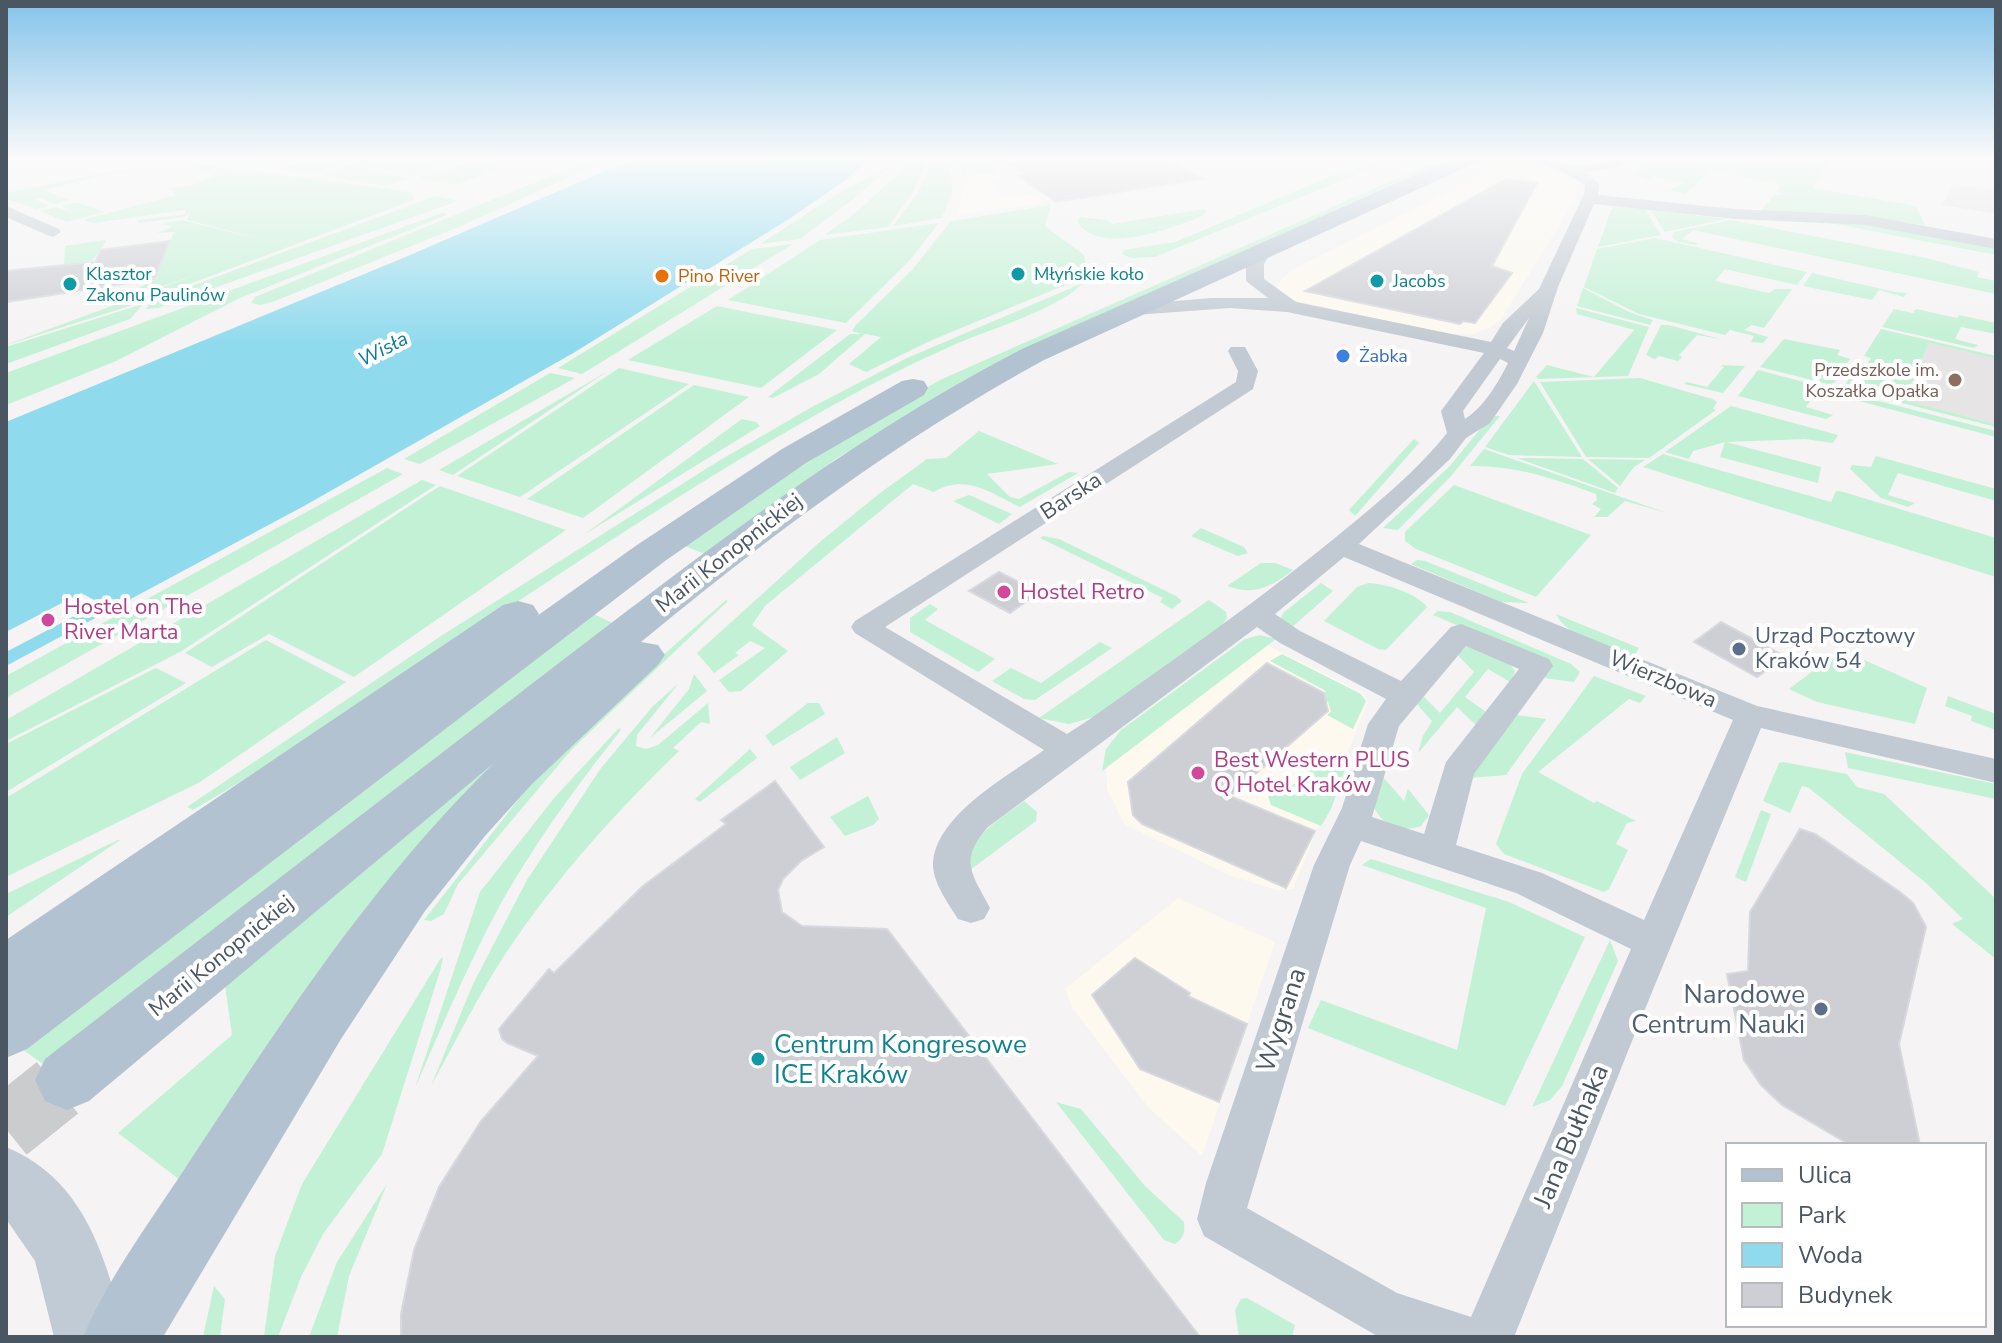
<svg xmlns="http://www.w3.org/2000/svg" width="2002" height="1343" viewBox="0 0 2002 1343" font-family="'Nunito Sans',sans-serif">
<style>
.commercial{fill:#fdf9ef}
.education{fill:#e6e4e5}
.green{fill:#c3f1d5}
.water{fill:#90daee}
.pier{fill:#f5f3f3}
.building{fill:#cdcfd5;stroke:#d7d9de;stroke-width:2}
.lines{fill:none;stroke-linecap:round;stroke-linejoin:round}
.primary-tunnel{stroke:#caccce;stroke-width:66;stroke-dasharray:66 33;stroke-linecap:butt}
.street{fill:#c1cad2;fill-rule:evenodd}
.secondary{fill:#c1cbd6;fill-rule:evenodd}
.primary{fill:#b3c2d1;fill-rule:evenodd}
.culture-dot{fill:#0f9aa8;stroke:#fff;stroke-width:3}
.food-dot{fill:#e8710a;stroke:#fff;stroke-width:3}
.shop-dot{fill:#3f7fe0;stroke:#fff;stroke-width:3}
.education-dot{fill:#8d6e63;stroke:#fff;stroke-width:3}
.hotel-dot{fill:#d1479c;stroke:#fff;stroke-width:3}
.service-dot{fill:#5c6f8a;stroke:#fff;stroke-width:3}
.labels{text-anchor:middle;dominant-baseline:central;stroke-width:8;stroke-linejoin:round;paint-order:stroke}
.far-culture-label{font-size:18px;fill:#0d838f;stroke:#fff;text-anchor:start}
.far-food-label{font-size:18px;fill:#c56008;stroke:#fff;text-anchor:start}
.far-shop-label{font-size:18px;fill:#366cbe;stroke:#fff;text-anchor:start}
.far-education-label{font-size:18px;fill:#785e54;stroke:#fff;text-anchor:end}
.far-water-label{font-size:20px;font-style:italic;fill:#0c7c9b;stroke:#fff}
.street-label{font-size:22px;fill:#4a5661;stroke:#fff}
.hotel-label{font-size:22px;fill:#b23c85;stroke:#fff;text-anchor:start}
.service-label{font-size:22px;fill:#4e5e75;stroke:#fff;text-anchor:start}
.near-service-label{font-size:26px;fill:#4e5e75;stroke:#fff;text-anchor:end}
.near-street-label{font-size:26px;fill:#4a5661;stroke:#fff}
.near-culture-label{font-size:26px;fill:#0d838f;stroke:#fff;text-anchor:start}
</style>
<rect width="100%" height="100%" fill="#f5f3f3"/>
<g class="commercial">
<path d="M1501,165l62,10 16,18 -78,126 -12,9 -16,6h-25l-152,-33 -13,-6 -7,-10 16,-15z"/>
<path d="M995,174l10,3 -17,3 11,8 -3,1 3,4 10,4 23,-3 13,9 -89,13 7,-19 -1,-18z"/>
<path d="M1251,637l112,56 5,9 -75,187 -16,1 -46,-14 -107,-52 -17,-35 -1,-30z"/>
<path d="M1178,898l97,44 -73,214 -54,-49 -75,-98 -8,-20z"/>
</g>
<g class="education">
<path d="M1953,184l43,7v23l-54,-9z"/>
<path d="M1929,343l67,16v65l-92,-24z"/>
</g>
<g class="green">
<path d="M317,157h109l-13,4 26,9 -24,7 -68,-15 -33,12 -34,-5 33,-11 15,2z"/>
<path d="M597,157h17l-153,69 -186,75 -15,4 -9,-2 4,-6z"/>
<path d="M916,157h14l-16,34 -26,36 -63,8 35,-26z"/>
<path d="M933,157h17l2,35 -10,26 -49,8 25,-34z"/>
<path d="M960,157h44l8,5 -24,1 9,9 -36,4z"/>
<path d="M1446,157h14l-491,222 -132,79 -130,97 -27,-11 225,-144 35,-20z"/>
<path d="M1653,157h168l11,4 -19,27 98,17 6,3 8,17 -85,-11 -80,-2 14,-17 8,-1 -6,-2 4,-3 -1,-5 -68,-13 -26,23 -16,-4 16,-7 -31,-6 -4,3 -18,-6 24,-16z"/>
<path d="M480,159l22,9 -46,17 -38,-7z"/>
<path d="M173,161l238,31 3,8 -278,104 -130,41 192,-71 -67,23 -6,-2 29,-15 20,-48 -17,1 15,-6 -10,-3 20,-4 97,24 -92,-24 3,-8 -5,5 -47,6 1,-3 47,-6v-4l-92,13 -11,-3 93,-25 -3,-2 2,-2 -8,-3 26,-3 22,-9z"/>
<path d="M349,164l60,14 -23,8 -66,-11z"/>
<path d="M893,164l-37,33 -56,42 -40,5 75,-49z"/>
<path d="M1382,164l-227,93 -24,1 -9,-4 2,-4 51,-8 170,-72z"/>
<path d="M122,169l9,5 -14,-2 -73,18 25,10 -16,4 -11,-6 -7,1 14,7 -13,3 -30,-10v-6z"/>
<path d="M436,196l22,5 -300,107 -12,1 5,-8z"/>
<path d="M77,202l27,10 -37,10 -27,-11 18,-4 16,6 -13,-7z"/>
<path d="M1051,205l-6,21 39,29 2,13 -4,10 -150,62 -66,32 -17,-8 32,-27 -16,-3 -46,40 -46,24 -5,-1 82,-63h11l-9,-3 3,-5 57,-56 39,-49z"/>
<path d="M1615,207l30,2 16,26 -63,12 13,-37z"/>
<path d="M1204,209l3,2 -5,5c-29,12 -103,41 -125,5l3,-4 26,3 7,4z"/>
<path d="M1651,210l75,9 -61,13z"/>
<path d="M444,212l3,3 -207,83 -124,63 -110,44v-32z"/>
<path d="M1731,220l195,38 53,14 -2,5 19,4v13l-303,-64 -11,9 16,4 -2,2 -18,-3 -6,-5 2,-5z"/>
<path d="M939,223l-29,37 -64,63 -118,-23 92,-60z"/>
<path d="M1830,223l50,3 116,22v7z"/>
<path d="M1655,238l152,34 -10,13 -72,-16 -10,12 54,12 6,-4h17l-28,39 -12,-3 -8,5 24,7 -5,6 -12,-1 3,-6 -24,-6 -5,5 -86,-21 -55,-27 13,-38z"/>
<path d="M104,240l2,1 -14,20 -28,4 1,-19z"/>
<path d="M793,244l-211,130 -24,-6 194,-119z"/>
<path d="M1812,273l83,19 12,1 -3,4 -25,-7 -7,10 -69,-14z"/>
<path d="M1083,283c-25,26 -90,45 -125,60 -50,22 -99,47 -146,74 -213,121 -409,269 -619,393l-6,-3 257,-173 273,-172 95,-55 95,-49z"/>
<path d="M1583,288l46,24 24,8 -3,5 -73,-19z"/>
<path d="M143,304l-13,15 -124,45v-17z"/>
<path d="M717,306l120,24 -76,58 -133,-28z"/>
<path d="M1576,308l73,19 -21,49 -90,3 -2,-2 11,-12 47,12 40,-47 -57,-16z"/>
<path d="M1894,309l19,4 3,-4 41,9 2,-3 37,8v11l-35,-7 -6,12 23,6 -4,3 -92,-21z"/>
<path d="M1661,325h8l51,14 -23,-4 -18,20 3,2 -4,4 -19,-5 -4,3 -9,-4z"/>
<path d="M1881,329l115,27v3l-67,-16 -25,57 92,24v3l-153,-39 15,-23 7,2 6,-9 -7,-2z"/>
<path d="M1784,339l56,11 -3,5 13,4 -16,24 -6,1 -68,-17z"/>
<path d="M1721,365l24,1 -22,27 -39,-9 3,-2 20,5 17,-20z"/>
<path d="M619,368l70,16 -169,113 -63,-21z"/>
<path d="M1758,370l238,61v6l-179,-47 -11,17 27,8 -7,4 -88,-23z"/>
<path d="M608,371l-155,104 -14,-5z"/>
<path d="M550,373l25,5 -155,86 -16,-5z"/>
<path d="M1640,378l72,21 5,3 -4,7 3,1 -67,48 -63,-1 -46,-75z"/>
<path d="M1534,381l48,76 -73,-2 -24,-8z"/>
<path d="M694,385l55,12 -166,121 -56,-19z"/>
<path d="M1731,406l107,29 -5,8 -28,-4 -79,3 95,25 -3,16 -98,-26 5,-15 -32,9 -4,8 -24,-7z"/>
<path d="M1491,416h9l-49,60 -53,54 -15,-2 66,-61z"/>
<path d="M742,419l14,3 4,4 -175,108z"/>
<path d="M979,431l79,33 -71,10 23,23 9,2 50,-27 9,1 -58,34c-29,-14 -55,-34 -86,-15l-21,-8 -147,121 -14,20 36,26 -47,40 -12,1 -10,-12 46,-32 -15,-7 -15,12 4,2 -25,18 -17,-20 124,-112 59,-48 47,-34 19,-1z"/>
<path d="M1414,439l5,4 -64,73 -6,-6z"/>
<path d="M1484,449l183,64 -42,-12 -18,16h-13l7,-8 -9,-5 5,-4 -1,-6c-42,-15 -81,-29 -126,-28z"/>
<path d="M1663,454l168,48 5,-11h4l156,47v39l-353,-110z"/>
<path d="M1876,456l120,33v12l-98,-28 -10,22 27,8 -7,4 -27,-9 -31,-29 2,-4 19,2z"/>
<path d="M1517,458l66,1 35,29 -3,5z"/>
<path d="M1588,459l57,1 -11,7 -14,19z"/>
<path d="M387,468l16,6 -397,224v-22z"/>
<path d="M422,480l14,5 -256,167 -174,89v-21z"/>
<path d="M1454,485l137,50 -55,62 -120,-48 -11,-8v-9z"/>
<path d="M440,486l126,44 -212,147 -85,-43 -57,33 -27,-14z"/>
<path d="M969,495l43,19 -13,10 -46,-23z"/>
<path d="M1201,528l43,19 4,6 -10,3 -47,-20z"/>
<path d="M1043,536l16,3 117,57 6,5 -10,8 -12,-7 3,-4 -123,-60z"/>
<path d="M1417,560l8,1 104,42 -28,-1 -90,-38z"/>
<path d="M1261,563h14l18,7c-22,17 -38,26 -66,16z"/>
<path d="M1321,583l12,8 -43,38 -9,-11 2,-5z"/>
<path d="M1369,583c18,1 47,10 58,24l-41,43 -8,-1 -54,-28 33,-34z"/>
<path d="M726,600l2,1 -156,148 -114,135 -14,30 -13,7 -7,-1 101,-129 95,-98z"/>
<path d="M1209,600l17,12 1,6 -5,7 -128,92 -25,7 -30,-6z"/>
<path d="M930,604l8,5 -13,11 70,39 -17,13 -68,-40v-14z"/>
<path d="M1438,611l12,1 121,52 9,8 -6,10 -30,-4 8,-12 -119,-51z"/>
<path d="M589,612l26,12 -568,443 -35,-25z"/>
<path d="M1556,614l83,34 -5,8c-23,-9 -67,-18 -78,-42z"/>
<path d="M1260,635l16,4 -174,132 4,-22 15,-19 124,-91z"/>
<path d="M266,640l80,42 -146,100 -194,95v-79z"/>
<path d="M1100,642l12,6 -77,52 -11,-1 -32,-18 19,-13 30,15z"/>
<path d="M1467,646l42,16 6,10 -5,10 -22,-13 -23,28 21,15 -10,13 -19,-18 -39,46 5,-17 9,-15 -17,-19 7,-7 18,18 34,-41 -17,-18z"/>
<path d="M625,648l-437,538 -70,-53 114,-98 -8,-57z"/>
<path d="M1282,654l79,40 5,7 -13,28 -26,-14 4,-3 -3,-10 -9,-5 7,-6 -56,-30z"/>
<path d="M1853,655l74,33 -12,36 -98,-22 -28,-13 44,-33z"/>
<path d="M156,668l30,15 -180,109v-48z"/>
<path d="M694,674l13,17 -57,47 39,-49z"/>
<path d="M1594,676l52,20 -6,7 -11,-4 -91,73 56,31 3,-2 39,20 -9,2 -11,21 12,6 -19,39 -5,3 -100,-38 -8,-10 26,-70z"/>
<path d="M678,684l-41,51 -1,11 10,3 12,-4 50,-42 2,21 -9,-2 -28,26 6,3c-67,65 -132,137 -182,216 -24,39 -44,79 -66,119l42,-102 54,-104 74,-112 52,-62z"/>
<path d="M1948,696l48,18v16l-25,-9 1,-5 -27,-10z"/>
<path d="M808,703h11l6,11 -52,32 -8,-10z"/>
<path d="M1516,715l30,4 -40,56 -36,3z"/>
<path d="M619,728l2,2c-44,55 -86,113 -121,175 -32,59 -58,121 -85,183l65,-196 75,-95z"/>
<path d="M837,737l8,16 -45,27 -10,-13z"/>
<path d="M750,749l7,9 -57,44 -5,-3z"/>
<path d="M1845,752l151,32v15l-148,-31z"/>
<path d="M1335,753l14,5 -18,51 -10,17 -50,-21 -3,-9c28,-5 42,-31 67,-43z"/>
<path d="M1783,762l64,12 10,13 27,7 112,105v60l-44,-35 11,-5 -37,-36 -117,-95 -7,-2 -12,27 -27,-12 16,-38z"/>
<path d="M1382,776l22,25 4,-12 21,26 -8,11c-18,7 -40,-1 -47,-19z"/>
<path d="M868,796l11,23 -6,6 -28,11 -15,-19z"/>
<path d="M1024,801l13,11 -1,9 -66,49c-5,-33 31,-51 54,-69z"/>
<path d="M1761,810l10,4 -25,68 -11,-5z"/>
<path d="M118,840h2l-114,77v-23z"/>
<path d="M1371,859l138,43 76,35 -80,169 -197,-78 13,-28 136,50 29,-142 -124,-43z"/>
<path d="M1610,940l8,21 -56,125 -12,14 -18,7z"/>
<path d="M441,958h2l-3,13 -58,183 -59,80 -22,43 -23,60h-14l11,-81 27,-72z"/>
<path d="M1056,1102l25,7 64,77 39,36c1,10 0,16 -9,22l-11,-4z"/>
<path d="M387,1184l-38,92 -12,61h-28l28,-75z"/>
<path d="M214,1286l11,13 -5,38h-17z"/>
<path d="M1247,1298l48,27 -3,12h-53l-4,-27 6,-11z"/>
</g>
<path class="water" d="M638,157h233l-25,23 -57,39 -214,133 -271,154 -298,160v-244l397,-164z"/>
<path class="pier" d="M81,593l19,10 -7,5 16,7 -5,3 -18,-8 -80,42v-20z"/>
<g class="building">
<path d="M1050,157h111l42,22 -147,23 -39,-27 7,-1 -16,-10z"/>
<path d="M1506,179l31,4 -45,83 20,7 -37,50 -12,-2 -3,3 -155,-33z"/>
<path d="M170,241l-16,38 -148,23v-31l89,-9 6,-12z"/>
<path d="M999,572l40,20 -29,21 -41,-22z"/>
<path d="M1721,622l65,35 -29,20 -63,-35z"/>
<path d="M1267,663l57,30 4,18 -98,85 85,35 -29,57 -144,-64 -9,-9 -5,-33z"/>
<path d="M775,781l49,66 -23,14 -18,18 -5,11 4,22 20,14 85,3 313,408h-799v-23l13,-64 25,-63 42,-66 57,-65 -31,-13 -5,-4 -3,-10 50,-60 5,4 89,-87 83,-62 -5,-4z"/>
<path d="M1800,829l15,5 85,58 13,11 13,24 -27,117 21,101h-70l-68,-40 -21,-20 -17,-25 -17,-86 21,-3 2,-59z"/>
<path d="M1135,958l55,35 -2,3 59,28 -28,78 -79,-33 -48,-74z"/>
</g>
<g class="lines">
<path class="primary-tunnel" d="M6,1129l61,-49"/>
<g class="street">
<path d="M1521,157c23,0 31,6 50,8 22,4 47,-8 70,-8l-26,11 -30,4 14,12 -1,11 137,14 130,6 131,24v10l-131,-24 -130,-6 -141,-15 -36,83 -15,46 -26,51 -27,39 -24,15 -16,21 -91,85 398,162 239,53v24l-235,-55 -123,298 -124,311h-135l-175,-101 -7,-17 9,-36 108,-318 28,-57 26,-84 18,-25 -106,-56 -23,-16 -269,200c-30,34 -16,46 2,81l-6,11 -13,4 -13,-4c-10,-16 -26,-37 -25,-57 4,-48 75,-86 111,-112l-189,-117 -4,-6 4,-6 381,-239 2,-11 -10,-20 3,-4h14l13,24 -5,18 -368,238 182,107 23,-15c83,-59 167,-117 246,-182 38,-31 80,-65 111,-104l-6,-22 43,-58 -197,-41 -57,-4 -95,7 -7,-2 -2,-4 2,-4 83,-7h57l-22,-17v-17l11,-16 6,-1 8,5 -7,12v15l32,23 195,40 12,-19 36,-34 45,-95 1,-9 -20,-12zM1529,318l-15,33 -7,-3zM1500,359l8,4c-10,20 -24,44 -43,56l-2,-8zM1344,557l389,163 -89,200 -102,-47 -86,-28 18,-71 79,-108 -4,-7 -88,-35 -10,3 -50,54 -101,-50 -25,-17zM1466,646l53,23 -73,93 -22,72 -52,-17 27,-91zM1361,841l155,52 115,56 -160,368 -74,-24 -150,-85 103,-343z"/>
<path d="M6,206l53,23 2,3 -8,5 -6,-2 -41,-18z"/>
</g>
<path class="secondary" d="M6,1147c80,33 100,112 120,190h-72l-19,-76 -29,-42z"/>
<g class="primary">
<path d="M1456,157h27l-3,4 -436,199c-145,79 -275,176 -403,282l17,3 7,10 -7,10 -126,119 -47,52 -60,75 -84,128 -178,298h-80c27,-64 73,-123 110,-181 91,-138 182,-277 301,-393l-405,338 -22,9 -22,-9 -10,-21 10,-21c167,-129 334,-258 501,-386 155,-119 304,-235 478,-325z"/>
<path d="M913,379l11,2 4,7 -4,7 -118,68 -141,98 -638,488 -21,9v-118l497,-335 15,-4 15,4 6,9 -2,2 100,-71 145,-96 120,-68z"/>
</g>
</g>
<linearGradient id="sky" x2="0" y2="1"><stop stop-color="#85c3ea"/><stop offset="0.46" stop-color="#fafafa"/><stop offset="1" stop-color="#fafafa" stop-opacity="0"/></linearGradient>
<rect width="2002" height="345" fill="url(#sky)"/>
<g class="culture-dot">
<circle cx="1018" cy="274" r="8"/>
<circle cx="1377" cy="281" r="8"/>
<circle cx="70" cy="284" r="8"/>
<circle cx="758" cy="1059" r="8"/>
</g>
<circle class="food-dot" cx="662" cy="276" r="8"/>
<circle class="shop-dot" cx="1343" cy="356" r="8"/>
<circle class="education-dot" cx="1955" cy="380" r="8"/>
<g class="hotel-dot">
<circle cx="1004" cy="592" r="8"/>
<circle cx="48" cy="620" r="8"/>
<circle cx="1198" cy="773" r="8"/>
</g>
<g class="service-dot">
<circle cx="1739" cy="649" r="8"/>
<circle cx="1821" cy="1009" r="8"/>
</g>
<g class="labels">
<g class="far-culture-label">
<text x="86" y="274">Klasztor<tspan x="86" dy="21">Zakonu Paulinów</tspan></text>
<text x="1034" y="274">Młyńskie koło</text>
<text x="1393" y="281">Jacobs</text>
</g>
<g class="far-food-label">
<text x="678" y="276">Pino River</text>
</g>
<g class="far-shop-label">
<text x="1359" y="356">Żabka</text>
</g>
<g class="far-education-label">
<text x="1939" y="370">Przedszkole im.<tspan x="1939" dy="21">Koszałka Opałka</tspan></text>
</g>
<g class="far-water-label">
<text transform="translate(383 349) rotate(-27)">Wisła</text>
</g>
<g class="street-label">
<text transform="translate(1071 496) rotate(-33)">Barska</text>
<text transform="translate(729 553) rotate(-38)">Marii Konopnickiej</text>
<text transform="translate(1663 679) rotate(23)">Wierzbowa</text>
<text transform="translate(221 956) rotate(-39)">Marii Konopnickiej</text>
</g>
<g class="hotel-label">
<text x="1020" y="592">Hostel Retro</text>
<text x="64" y="607">Hostel on The<tspan x="64" dy="25">River Marta</tspan></text>
<text x="1214" y="760">Best Western PLUS<tspan x="1214" dy="25">Q Hotel Kraków</tspan></text>
</g>
<g class="service-label">
<text x="1755" y="636">Urząd Pocztowy<tspan x="1755" dy="25">Kraków 54</tspan></text>
</g>
<g class="near-service-label">
<text x="1805" y="994">Narodowe<tspan x="1805" dy="30">Centrum Nauki</tspan></text>
</g>
<g class="near-street-label">
<text transform="translate(1281 1020) rotate(-72)">Wygrana</text>
<text transform="translate(1571 1136) rotate(-67)">Jana Bułhaka</text>
</g>
<g class="near-culture-label">
<text x="774" y="1044">Centrum Kongresowe<tspan x="774" dy="30">ICE Kraków</tspan></text>
</g>
</g>
<rect width="2002" height="1343" fill="none" stroke="#4a5661" stroke-width="16"/>
<rect x="1726" y="1143" width="260" height="184" fill="#ffffff" stroke="#b7bbc0" stroke-width="2"/>
<rect x="1742" y="1169" width="40" height="12" fill="#b3c2d1" stroke="#b7bbc0" stroke-width="2"/>
<text x="1798" y="1183" font-size="24" fill="#4a5661">Ulica</text>
<rect x="1742" y="1203" width="40" height="24" fill="#c3f1d5" stroke="#b7bbc0" stroke-width="2"/>
<text x="1798" y="1223" font-size="24" fill="#4a5661">Park</text>
<rect x="1742" y="1243" width="40" height="24" fill="#90daee" stroke="#b7bbc0" stroke-width="2"/>
<text x="1798" y="1263" font-size="24" fill="#4a5661">Woda</text>
<rect x="1742" y="1283" width="40" height="24" fill="#cdcfd5" stroke="#b7bbc0" stroke-width="2"/>
<text x="1798" y="1303" font-size="24" fill="#4a5661">Budynek</text>
</svg>
